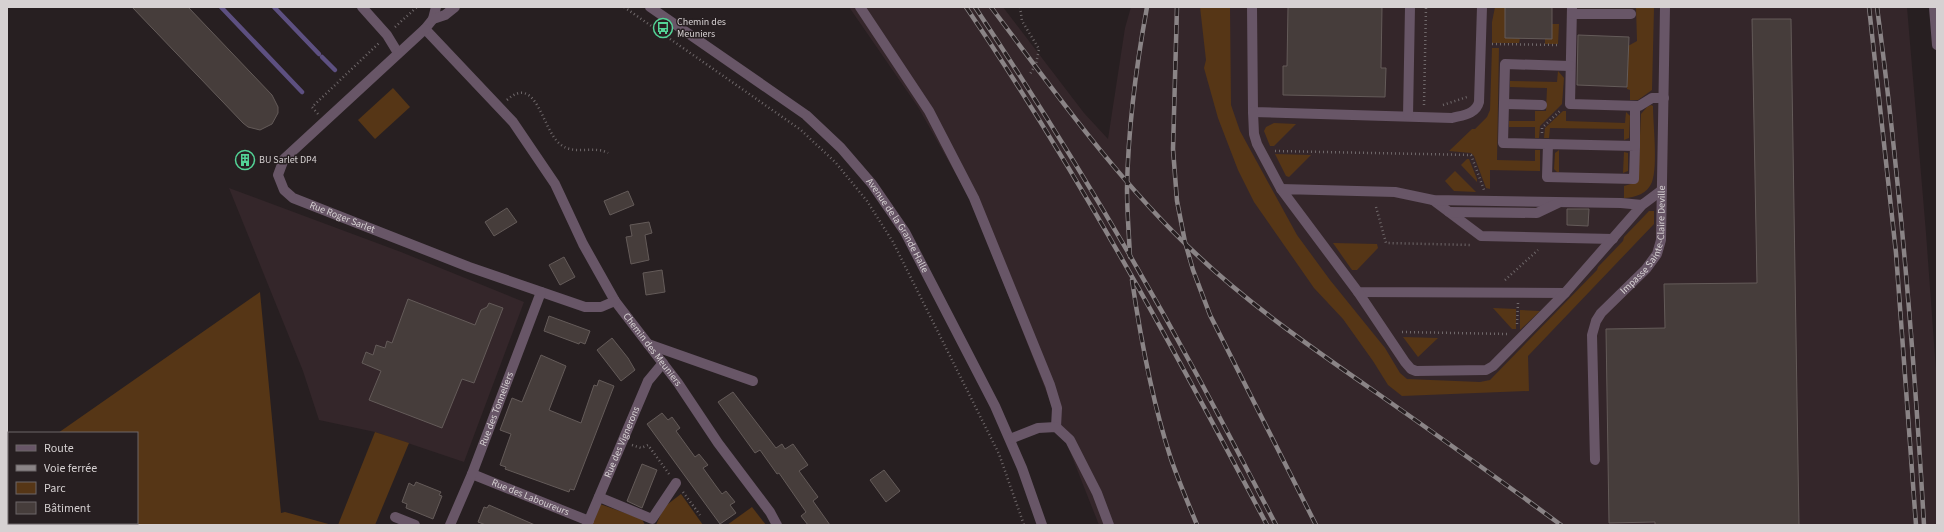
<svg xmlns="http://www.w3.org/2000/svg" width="1944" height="532" viewBox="0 0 1944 532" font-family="'Source Sans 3',sans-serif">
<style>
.built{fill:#34262a}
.green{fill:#563616}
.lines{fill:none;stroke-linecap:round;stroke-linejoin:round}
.stream{stroke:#5d5081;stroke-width:4.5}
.building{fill:#463d3b;stroke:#645b59}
.path{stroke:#6f686a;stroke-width:2.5;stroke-dasharray:1 3;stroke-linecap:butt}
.minor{stroke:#685667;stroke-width:10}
.rail-casing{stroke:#8a8486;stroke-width:4.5}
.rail{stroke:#271f21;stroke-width:3;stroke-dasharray:9;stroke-linecap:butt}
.labels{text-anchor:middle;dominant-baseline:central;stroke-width:3;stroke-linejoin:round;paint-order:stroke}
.poi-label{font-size:10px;fill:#d6d1d2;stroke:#271f21;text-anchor:start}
.street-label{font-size:10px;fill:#d6d1d2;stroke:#271f21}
</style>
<rect width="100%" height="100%" fill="#271f21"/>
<g class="built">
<path d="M849,7h154l81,106 24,26 17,-111 6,-21h776l19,226 11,151v141h-838l-128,-324 -53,-94z"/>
<path d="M229,188l172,64 123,50 -60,160 -89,-30 -56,-12 -16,-49z"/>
</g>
<g class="green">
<path d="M1200,7h30l1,98 9,26 57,104 33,45 55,68 15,25 7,6 73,3 10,-2 107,-110 1,-3 25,-26 1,-4 25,-26h5v13l-126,132 1,35 -127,5 -14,-11 -15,-24 -30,-42 -29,-31 -60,-86 -16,-32 -20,-52 -14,-50 2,-8z"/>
<path d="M1495,7h10v30l15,1 -1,5h-27v-21z"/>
<path d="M1636,7l18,1 -2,82 -14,10h-8v-10l-3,-1 1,-43 9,-5z"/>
<path d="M1552,24h7l-1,20h-13v-6z"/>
<path d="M1492,48h7l-2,112 38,1v-11h5v21l-50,-1v19l-4,-1 -12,-32 -3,-3 -22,-2 23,-22h3l12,-12 3,-7z"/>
<path d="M1558,71l6,7 -2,26 -22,22 -1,12h-4v-11h-26v-6h26v-10h11l1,-23 -37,-1v-6l47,1z"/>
<path d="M393,88l17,19 -35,32 -17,-19z"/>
<path d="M1651,105l2,1c0,19 5,59 -1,76 -4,11 -17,16 -28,16v-12l10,-3 4,-5 3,-64 6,-7z"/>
<path d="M1563,111h3v10l59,2 1,-11 4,4 -1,22 -5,2v-11l-74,-1 -1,10h-5l1,-10z"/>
<path d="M1274,123l22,1 -22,22h-4l-6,-15 2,-4z"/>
<path d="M1559,150v22h-2l-3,-3 1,-16z"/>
<path d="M1624,152l4,1v18l-5,2z"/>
<path d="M1275,154l36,1 -22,22 -3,-1z"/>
<path d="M1467,159h2l8,20v3l-16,-17z"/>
<path d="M1455,171l21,21 -22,-1 -9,-10z"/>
<path d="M1333,243l44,1 1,4 -21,22h-5z"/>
<path d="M260,292l21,221 4,-1 47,13h-325v-57l2,-1v56h128v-90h-79z"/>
<path d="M1493,308l23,1v20h-4z"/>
<path d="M1520,310l20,1 -20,19z"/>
<path d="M1403,337l35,1 -20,19z"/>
<path d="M375,432l34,11 -34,82h-37z"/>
<path d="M681,494l22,31h-47l8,-18z"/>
<path d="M600,504l42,15 3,6h-53z"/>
<path d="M752,507l14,18h-39z"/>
</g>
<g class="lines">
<g class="stream">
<path d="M221,7l81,85"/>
<path d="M274,7l45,47"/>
<path d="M322,57l13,13"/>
</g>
</g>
<g class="building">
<path d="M132,7h56l84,88 6,12v6l-6,11 -12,6 -12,-3 -5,-4z"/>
<path d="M1288,7h94l-1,61h5l-1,29 -102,-2v-29h4z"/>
<path d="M1505,7h47v32l-47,-1z"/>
<path d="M1752,19h39l8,506h-144v-3l-46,1 -3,-194 59,-1 -1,-44 93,-1z"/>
<path d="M1578,35l51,2 -2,50 -50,-2z"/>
<path d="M628,191l6,14 -24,10 -6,-14z"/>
<path d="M507,208l10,14 -23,14 -9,-14z"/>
<path d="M1567,209h22l-1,17 -21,-1z"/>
<path d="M649,222l3,11 -7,2 4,25 -18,4 -5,-27 6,-1 -2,-11z"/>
<path d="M564,257l11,20 -15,8 -11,-20z"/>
<path d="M662,270l3,22 -19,3 -3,-22z"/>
<path d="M408,299l67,26 6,-15 6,-3 2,-4 14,5 -29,75 -12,-4 -20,49 -73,-28 12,-29 -19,-8 4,-11 7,3 3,-10 9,3 2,-7 5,2z"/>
<path d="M549,316l41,15 -5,13 -5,-2 -1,2 -35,-13z"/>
<path d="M612,338l16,20 7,12 -14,11 -24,-31z"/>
<path d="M541,355l25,11 -17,44 32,13 13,-38 3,1 2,-6 15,6 -40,104 -4,-1 -1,3 -64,-23 1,-2 -6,-2 11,-31 -11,-4 12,-32 10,4z"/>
<path d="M733,392l43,56 6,-4 3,5 8,-5 15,21 -9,6 19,26 -5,4 17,24h-22l-7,-9 5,-4 -27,-39 -2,1 -17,-24 -5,3 -37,-51z"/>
<path d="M662,413l6,7 4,-3 8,11 -4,3 19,26 4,-3 9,11 -5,3 13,18 6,8 4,-3 9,11 -5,3 6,8 -16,11 -73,-100z"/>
<path d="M642,464l15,6 -15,38 -15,-7z"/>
<path d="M884,470l16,21 -14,11 -16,-22z"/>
<path d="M416,482l25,10 -2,3 3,1 -9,23 -27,-11 1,-4 -5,-2 7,-19 5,3z"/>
<path d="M489,505l46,20h-49l-8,-3 6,-15 3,1z"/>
</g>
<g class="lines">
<g class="path">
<path d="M624,7l177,123 35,33 31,38 26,41 106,212 25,71"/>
<path d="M1020,7l2,14 17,28 -3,15 -6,10"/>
<path d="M395,27l22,-20"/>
<path d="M1492,44l68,1"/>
<path d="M507,100c30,-27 35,30 53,44 14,12 34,1 48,9"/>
<path d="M1424,105l2,-98"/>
<path d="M1443,105l24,-8"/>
<path d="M318,114l-6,-7 67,-64"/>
<path d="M1542,133v-5l19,-18"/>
<path d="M1275,151l196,4 13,35"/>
<path d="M1376,207l10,36 86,2"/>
<path d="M1505,280l33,-30"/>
<path d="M1517,324l1,-21"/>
<path d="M1402,332l106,2"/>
<path d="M632,445l9,3 7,-3 21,29"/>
<path d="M683,492l17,23"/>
</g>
<g class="minor">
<path d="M362,7l25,28 11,18"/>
<path id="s1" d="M436,7l-3,12 -8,10 88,93 42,62 28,60 32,57 63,82 40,60 52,69 7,13"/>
<path id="s2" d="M650,7l156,108 35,33 31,36 33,48 90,174 27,62 20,57"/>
<path d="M860,7l69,104 45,87 76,187 7,23 -1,19"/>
<path d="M1252,7l1,105 199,6c11,-3 24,-4 27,-16l3,-95"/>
<path d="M1572,7l-2,97 69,2 13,-8h12"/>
<path d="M1934,7l3,38"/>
<path d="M1572,14h59"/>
<path d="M433,19l12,-4 10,-8"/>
<path id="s3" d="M425,29l-141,130 -6,16 6,15 9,8 176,69 116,40h16l14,-6"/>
<path d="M1504,104l38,1"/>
<path d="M1253,112l1,22 3,10 24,45"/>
<path d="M1408,116l2,-109"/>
<path d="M1548,144l-1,33 87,2 1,-33 -132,-3 2,-79 65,2"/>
<path d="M1635,146v-40"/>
<path d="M1433,200l48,36 132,3"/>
<path d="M1642,205l-21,-2 -188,-3 -38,-8 -114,-3 77,103 207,1 77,-88 20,-15"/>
<path d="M1449,212l88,1 21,-10"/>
<path d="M1358,292l47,70 6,7 5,2 70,-1 7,-4 72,-73"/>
<path d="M648,344l105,37"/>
<path d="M1010,439l28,-11 18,-1 14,13 27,53 12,32"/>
<path id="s4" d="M1595,460l-3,-125 4,-14 5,-8 45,-44 11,-15 4,-14 4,-233"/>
<path id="s5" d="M472,474l117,47"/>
<path d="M599,497l53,22 24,-36"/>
<path d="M395,517l20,8"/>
<path id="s6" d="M450,525l22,-51 69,-182"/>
<path id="s7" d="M587,525l61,-144 15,-18"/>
</g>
<g class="rail-casing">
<g id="rail">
<path d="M966,7c112,165 208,342 301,518"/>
<path d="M975,7c79,119 154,242 222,368 27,50 53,100 79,150"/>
<path d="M991,7c64,85 126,173 204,246 55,52 117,95 179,138 63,44 126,89 187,134"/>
<path d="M1177,7l-4,142 4,52 8,41 8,28 17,45 106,210"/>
<path d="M1869,7l27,246 20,272"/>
<path d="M1877,7c23,172 37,345 47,518"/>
<path d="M1130,257c-1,-23 -3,-45 -3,-68 1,-61 9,-122 20,-182"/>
<path d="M1132,280c9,61 20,121 39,179 8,23 17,44 26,66"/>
</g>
</g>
<use href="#rail" class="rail"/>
</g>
<defs>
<g id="bus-ring" transform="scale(1)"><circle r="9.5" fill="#271f21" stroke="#53d396" stroke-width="1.5"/><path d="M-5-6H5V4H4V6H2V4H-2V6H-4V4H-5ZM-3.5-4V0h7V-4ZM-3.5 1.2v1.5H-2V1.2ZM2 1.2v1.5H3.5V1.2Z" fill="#53d396"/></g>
<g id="building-ring" transform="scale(1)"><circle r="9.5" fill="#271f21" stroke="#53d396" stroke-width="1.5"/><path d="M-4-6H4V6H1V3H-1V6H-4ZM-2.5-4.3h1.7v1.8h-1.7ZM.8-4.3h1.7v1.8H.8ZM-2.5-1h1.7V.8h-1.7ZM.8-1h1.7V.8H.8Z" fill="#53d396"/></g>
</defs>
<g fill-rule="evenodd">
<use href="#bus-ring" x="663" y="28"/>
<use href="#building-ring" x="245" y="160"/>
</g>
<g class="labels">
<g class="poi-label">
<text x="677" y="22">Chemin des<tspan x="677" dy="12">Meuniers</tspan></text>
<text x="259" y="160">BU Sarlet DP4</text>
</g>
<g class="street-label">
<text stroke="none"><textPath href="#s3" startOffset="290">Rue Roger Sarlet</textPath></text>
<text stroke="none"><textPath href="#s2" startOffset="334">Avenue de la Grande Halle</textPath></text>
<text stroke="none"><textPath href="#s4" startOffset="239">Impasse Sainte-Claire Deville</textPath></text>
<text stroke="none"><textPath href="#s1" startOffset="421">Chemin des Meuniers</textPath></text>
<text stroke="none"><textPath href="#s6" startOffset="125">Rue des Tonneliers</textPath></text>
<text stroke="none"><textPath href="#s7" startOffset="90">Rue des Vignerons</textPath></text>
<text stroke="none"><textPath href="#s5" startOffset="63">Rue des Laboureurs</textPath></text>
</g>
</g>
<rect width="1944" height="532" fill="none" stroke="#d6d1d2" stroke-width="16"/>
<rect x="8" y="432" width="130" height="92" fill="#271f21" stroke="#6d6668"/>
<rect x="16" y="445" width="20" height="6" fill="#685667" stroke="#6d6668"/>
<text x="44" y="452" font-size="12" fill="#d6d1d2">Route</text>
<rect x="16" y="465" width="20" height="6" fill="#8a8486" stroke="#6d6668"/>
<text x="44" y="472" font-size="12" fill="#d6d1d2">Voie ferrée</text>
<rect x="16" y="482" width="20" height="12" fill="#563616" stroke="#6d6668"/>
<text x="44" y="492" font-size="12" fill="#d6d1d2">Parc</text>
<rect x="16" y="502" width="20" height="12" fill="#463d3b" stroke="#6d6668"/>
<text x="44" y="512" font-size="12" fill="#d6d1d2">Bâtiment</text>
</svg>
